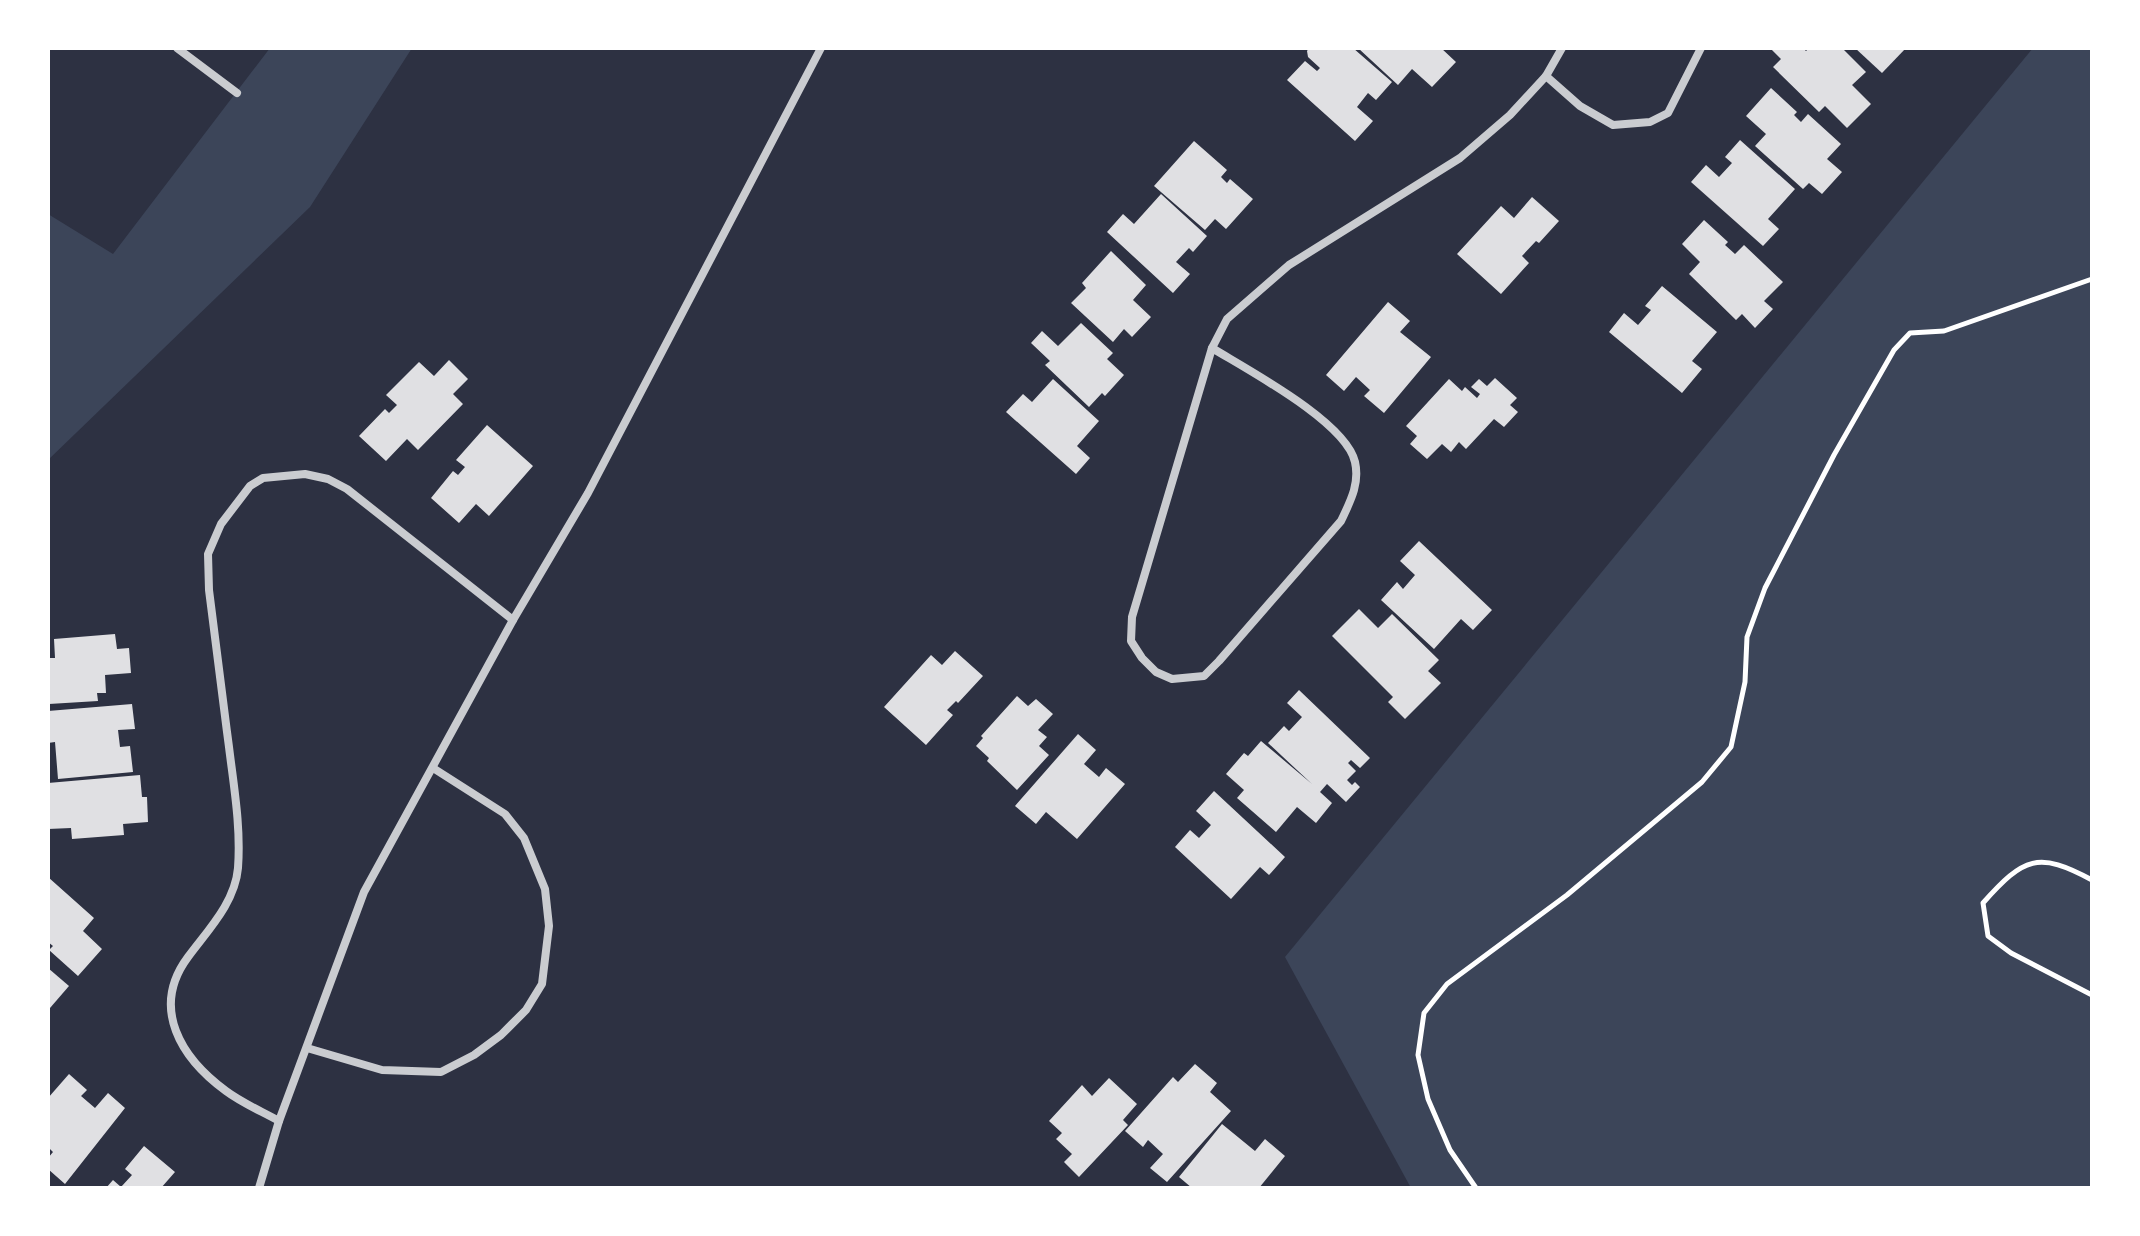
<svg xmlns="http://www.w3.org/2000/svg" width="2140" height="1236" viewBox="0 0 2140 1236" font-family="'PT Sans',sans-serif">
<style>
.green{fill:#3c4559}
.building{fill:#e0e0e3}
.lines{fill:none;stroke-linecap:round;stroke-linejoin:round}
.path{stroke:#fff;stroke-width:5}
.minor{stroke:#caccd0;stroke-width:8}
</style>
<rect width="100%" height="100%" fill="#2d3142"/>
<g class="green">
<path d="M270,48h142l-102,159 -262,253v-246l65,40z"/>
<path d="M2033,48h59v1140h-681l-126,-231z"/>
</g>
<g class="building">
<path d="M1309,48h44l39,34 -16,18 -8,-7 -11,14 16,14 -18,20 -68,-61 18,-19 12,10 3,-3 -12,-11 -1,-6z"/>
<path d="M1358,48h83l15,14 -24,25 -20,-18 -14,16z"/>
<path d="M1770,48h33l3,3 3,-3h33l24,24 -14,13 19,19 -24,24 -22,-22 -6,6 -46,-45 8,-8z"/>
<path d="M1855,48h51l-24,25z"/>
<path d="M1771,88l26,24 -3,3 7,7 7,-8 33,30 -14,15 15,13 -20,22 -13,-11 -6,6 -48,-43 11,-12 -20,-18z"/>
<path d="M1740,140l55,49 -27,30 11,10 -16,17 -72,-64 15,-17 13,12 13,-14 -7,-6z"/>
<path d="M1194,141l33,29 -6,7 6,6 3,-4 23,20 -27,30 -11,-10 -10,11 -51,-44z"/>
<path d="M1161,194l46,42 -14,16 -4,-4 -13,14 14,12 -17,19 -66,-61 16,-18 11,10z"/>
<path d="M1532,197l27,24 -20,22 -3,-2 -14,15 7,7 -28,31 -44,-40 44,-48 13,12z"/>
<path d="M1704,220l24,22 -3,3 10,9 9,-9 39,37 -19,19 9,8 -18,19 -13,-14 -6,6 -47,-46 11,-12 -18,-18z"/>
<path d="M1111,251l35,34 -13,15 18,17 -19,20 -8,-8 -11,13 -42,-39 15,-15 -4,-5z"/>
<path d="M1662,286l55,46 -25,29 10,8 -20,24 -73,-61 15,-19 14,12 13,-15 -6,-4z"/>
<path d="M1388,302l22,19 -10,11 31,25 -47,56 -20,-17 6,-6 -14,-13 -12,14 -18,-16z"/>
<path d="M1081,323l32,30 -6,6 17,16 -19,21 -3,-3 -13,14 -44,-42 5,-4 -19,-18 11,-12 16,15z"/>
<path d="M449,360l19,19 -15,15 10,10 -45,46 -11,-11 -21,22 -27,-25 26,-27 4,4 8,-8 -11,-10 33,-33 15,14z"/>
<path d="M1495,378l22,20 -7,7 8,7 -14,15 -10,-8 -28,30 -7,-7 -8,10 -9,-8 -15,15 -17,-15 7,-8 -11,-10 43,-47 13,12 3,-4 12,11 3,-4 -9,-7 8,-8 8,7z"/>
<path d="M1053,379l46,42 -22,25 13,12 -14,16 -70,-62 17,-18 9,8z"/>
<path d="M487,425l46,41 -44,50 -13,-12 -17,19 -28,-25 22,-27 5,4 7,-8 -9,-7z"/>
<path d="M1419,541l73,69 -19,20 -12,-11 -27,30 -53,-49 16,-18 6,7 12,-14 -15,-14z"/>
<path d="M1359,609l19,19 14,-14 47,46 -11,11 13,12 -36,36 -17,-17 5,-5 -61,-61z"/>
<path d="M115,634l2,15 12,-1 2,25 -26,2 1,18h-9l1,8 -49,3 -1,-46h7l-1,-19z"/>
<path d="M955,651l28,25 -25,27 -2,-2 -9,9 6,5 -27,30 -42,-38 47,-52 11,10z"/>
<path d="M1299,690l71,68 -10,10 -9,-8 -3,3 8,8 -9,9 5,5 3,-3 5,5 -14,15 -19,-18 -7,8 12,11 -16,20 -19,-16 -21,25 -39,-34 7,-8 -18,-16 18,-21 4,3 13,-15 51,43 -44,-41 16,-17 5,5 13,-14 -15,-14z"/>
<path d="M1017,696l11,10 8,-7 17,15 -15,16 9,7 -8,9 10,9 -32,35 -30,-29 2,-3 -13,-12 7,-8 -2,-2z"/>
<path d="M132,704l3,25 -17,1 2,17 10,-1 3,26 -75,7 -3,-37 -7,1v-32z"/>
<path d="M1078,734l18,16 -12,14 15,13 7,-9 19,16 -48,55 -31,-27 -10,12 -21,-18z"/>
<path d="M140,775l2,22h5l1,25 -25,2 1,11 -52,4 -1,-11 -23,1v-46z"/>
<path d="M1214,791l71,66 -16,18 -9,-8 -29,32 -56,-52 15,-17 9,8 12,-13 -15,-14z"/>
<path d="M48,877l46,41 -11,13 19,18 -24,27 -29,-26 4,-4 -5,-4z"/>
<path d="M48,968l21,18 -19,22 -2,-2z"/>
<path d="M1195,1064l22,19 -7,9 21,19 -64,71 -17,-14 13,-14 -15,-14 -5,7 -18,-16 48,-54 5,5z"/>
<path d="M69,1074l18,16 -6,6 14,12 13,-15 17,15 -60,76 -17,-15v-11l5,-6 -5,-5v-49z"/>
<path d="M1109,1078l28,26 -14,16 5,5 -49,52 -15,-15 8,-8 -16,-15 6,-6 -13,-12 33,-36 10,11z"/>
<path d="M1222,1124l33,27 10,-12 20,17 -26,32h-67l-13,-11z"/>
<path d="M144,1146l31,26 -14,16h-55l7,-8 8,7 11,-12 -7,-6z"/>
</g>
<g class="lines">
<g class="path">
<path d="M2092,880c-54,-29 -68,-23 -109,23l5,33 23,17 81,42"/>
<path d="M1476,1188l-26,-38 -22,-51 -10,-44 6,-42 23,-29 120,-89 135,-113 29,-35 14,-65 2,-45 18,-49 69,-133 60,-105 16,-17 34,-2 148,-52"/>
</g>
<g class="minor">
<path d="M177,48l60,45"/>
<path d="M1546,76l34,30 33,19 37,-3 18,-9 33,-65"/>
<path d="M1212,348c36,22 134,74 143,114 5,22 -5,40 -14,59l-122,140 -15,15 -32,3 -16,-7 -14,-14 -11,-17 1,-24z"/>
<path d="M1212,348l15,-29 62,-54 171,-107 50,-43 36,-39 16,-28"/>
<path d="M307,1048l75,22 59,2 33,-17 27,-20 25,-25 16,-26 7,-58 -4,-37 -21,-51 -19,-24 -72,-46"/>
<path d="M279,1121c-18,-10 -37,-18 -53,-30 -45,-33 -76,-83 -38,-134 19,-26 47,-54 50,-89 3,-41 -4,-80 -9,-121 -7,-52 -13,-104 -20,-157l-1,-36 13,-30 29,-38 13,-8 42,-4 23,5 19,10 166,131"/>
<path d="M259,1188l20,-67 85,-229 149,-272 75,-127 233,-445"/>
</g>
</g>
<rect width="2140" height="1236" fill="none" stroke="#ffffff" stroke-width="100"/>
</svg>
